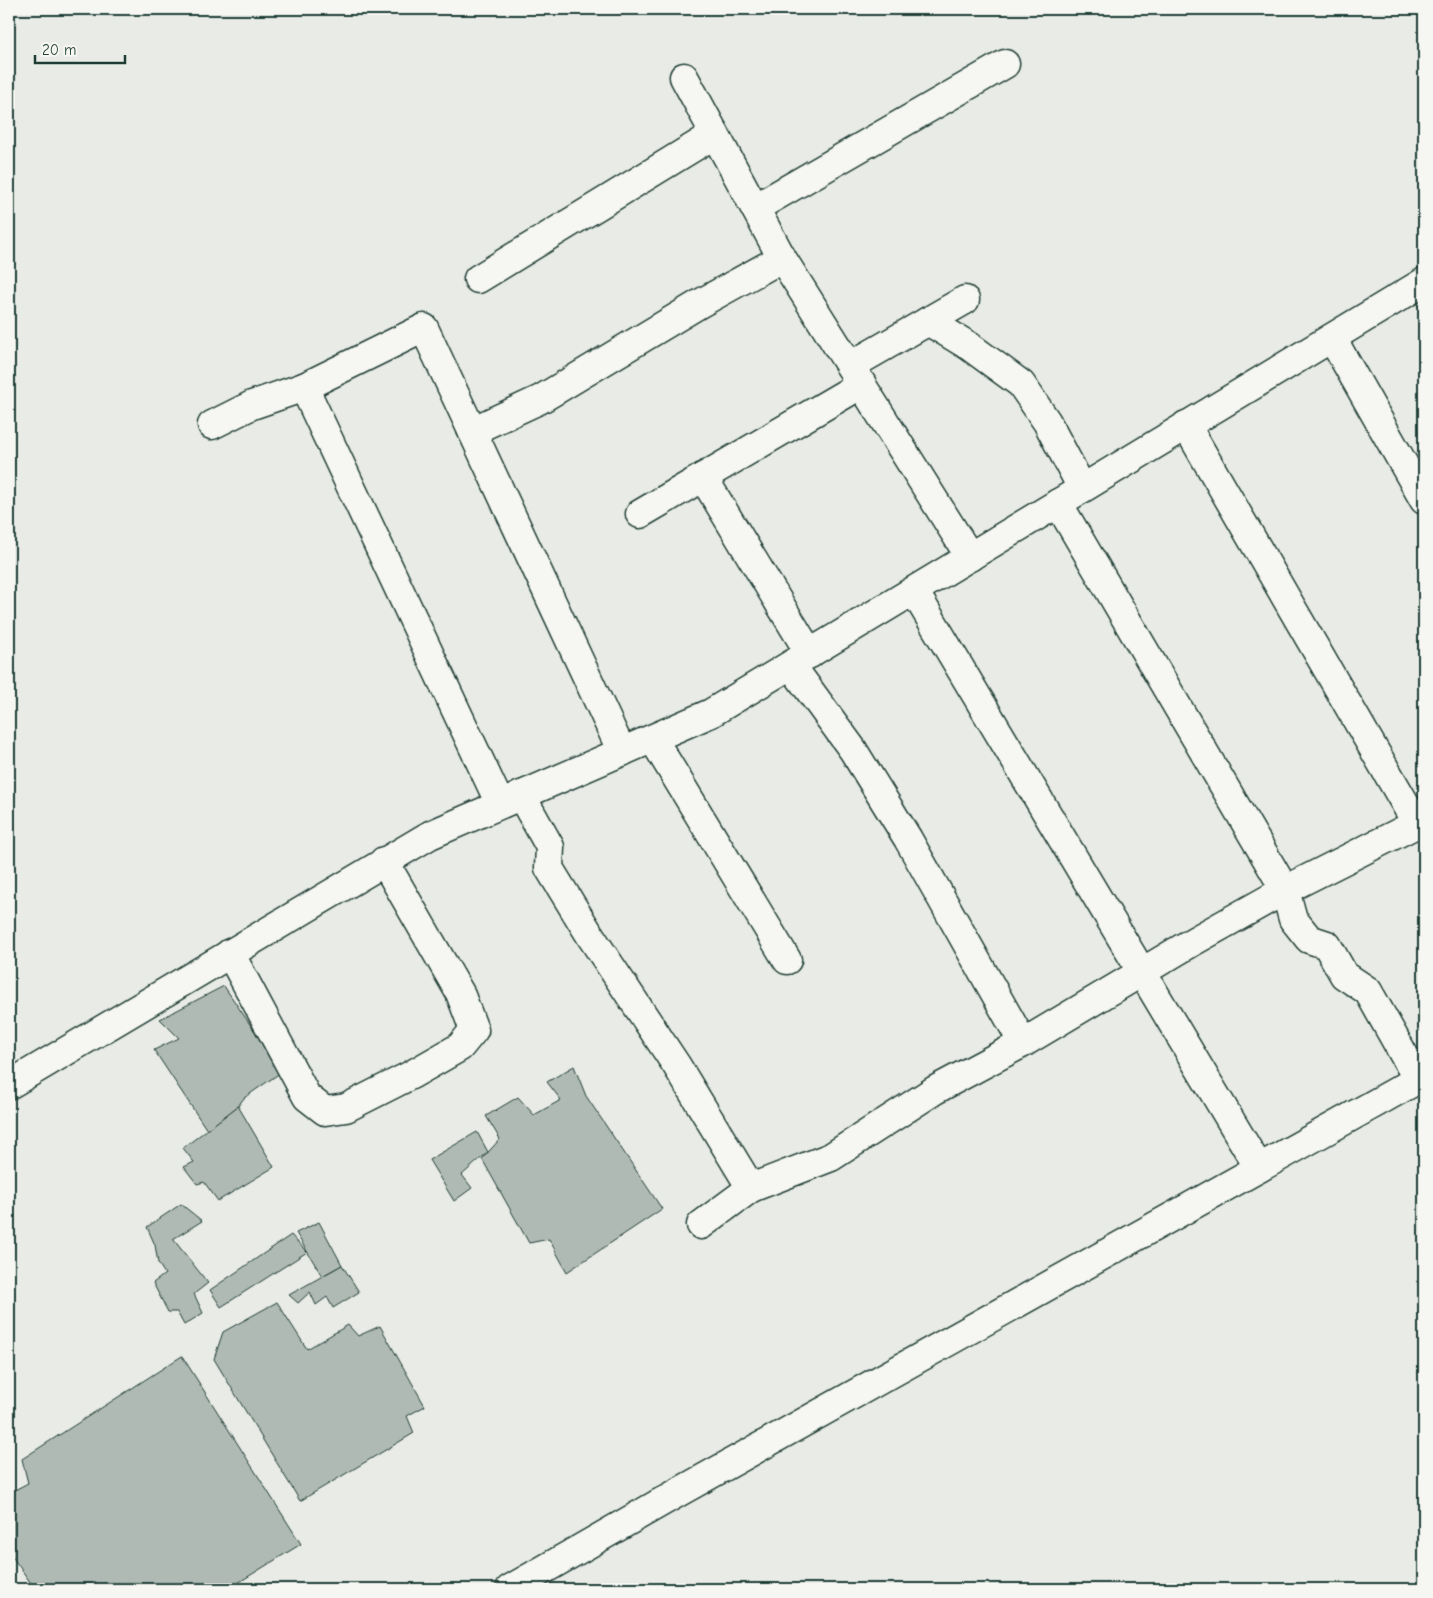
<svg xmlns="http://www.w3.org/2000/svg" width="1433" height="1598" viewBox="0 0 1433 1598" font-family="'Comic Neue',sans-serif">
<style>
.building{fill:#b0bab5;stroke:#1f3d34}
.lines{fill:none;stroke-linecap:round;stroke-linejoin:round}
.street-casing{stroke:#1f3d34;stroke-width:31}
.street{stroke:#f6f6f2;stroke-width:28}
</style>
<rect width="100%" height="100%" fill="#e9ebe7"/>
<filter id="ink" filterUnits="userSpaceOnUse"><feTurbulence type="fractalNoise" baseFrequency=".02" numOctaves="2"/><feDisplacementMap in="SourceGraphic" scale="10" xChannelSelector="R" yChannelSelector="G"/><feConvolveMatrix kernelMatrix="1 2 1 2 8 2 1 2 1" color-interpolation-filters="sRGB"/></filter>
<g filter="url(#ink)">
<g class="building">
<path d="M224,986l42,62 24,18 -46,32 -6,8 -31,24 -53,-80 25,-12 -19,-19z"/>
<path d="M574,1066l12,30 76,113 -95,63 -18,-33 -20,4 -47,-84 18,-20 -14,-23 32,-19 16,18 27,-15 -14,-18z"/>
<path d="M238,1106l36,61 -56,34 -14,-19 -7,2 -13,-17 10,-5 -11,-14z"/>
<path d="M477,1132l11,20 -26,23 10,13 -18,13 -25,-41z"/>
<path d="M181,1204l21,17 -29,18 35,44 -14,11 9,19 -19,12 -7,-13h-9l-15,-29 12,-9 -7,-11 -3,-18 -8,-18z"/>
<path d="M319,1222l23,43 -20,11 -26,-43z"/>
<path d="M291,1235l16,17 -86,55 -11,-17z"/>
<path d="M342,1265l17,27 -26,16 -6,-11 -11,8 -6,-13 -12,11 -9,-8z"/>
<path d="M277,1302l30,47 41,-24 10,11 22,-10 45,80 -18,10 7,17 -114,68 -86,-142 9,-27z"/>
<path d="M182,1356l119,188 -73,45h-193l-26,-37v-59l19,-10 -6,-24z"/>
</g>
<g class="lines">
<g class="street-casing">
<g id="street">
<path d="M755,208l250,-144"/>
<path d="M782,258l188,299"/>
<path d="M478,279l237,-145"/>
<path d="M928,321l41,25 52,38 26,38 35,66"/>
<path d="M1332,338l92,162"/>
<path d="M850,366l115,-66"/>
<path d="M304,387l120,-59 198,424"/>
<path d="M212,425l40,-20 52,-18 196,417"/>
<path d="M1186,425l231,399"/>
<path d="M472,431l69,-32 158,-95 83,-46 -98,-181"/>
<path d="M703,477l107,177"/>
<path d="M1058,503l227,387 8,29 16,20 18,6 17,30 24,16 50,89"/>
<path d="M640,514l222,-130"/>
<path d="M914,591l345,577"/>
<path d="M791,665l62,85 55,89 115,204"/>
<path d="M653,739l134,221"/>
<path d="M521,795l29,52 -1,21 41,67 87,131 74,122 -50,37"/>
<path d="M230,953l77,144 18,14 21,-3 65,-33 49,-28 14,-17 -14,-37 -76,-132"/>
<path d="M9,1085l421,-250 281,-122 713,-431"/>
<path d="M751,1188l80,-31 104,-67 88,-47 171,-102 91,-51 139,-70"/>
<path d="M510,1589l169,-97 745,-416"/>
</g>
</g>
<use href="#street" class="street"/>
</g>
</g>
<rect width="1433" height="1598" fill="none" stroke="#f6f6f2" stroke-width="30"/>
<rect x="15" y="15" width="1403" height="1568" fill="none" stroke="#1f3d34" stroke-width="2" filter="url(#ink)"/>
<path d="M35 55v8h90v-8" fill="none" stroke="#1f3d34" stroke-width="2.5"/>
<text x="42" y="55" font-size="15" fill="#1f3d34" stroke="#f6f6f2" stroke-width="4" paint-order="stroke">20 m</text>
</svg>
